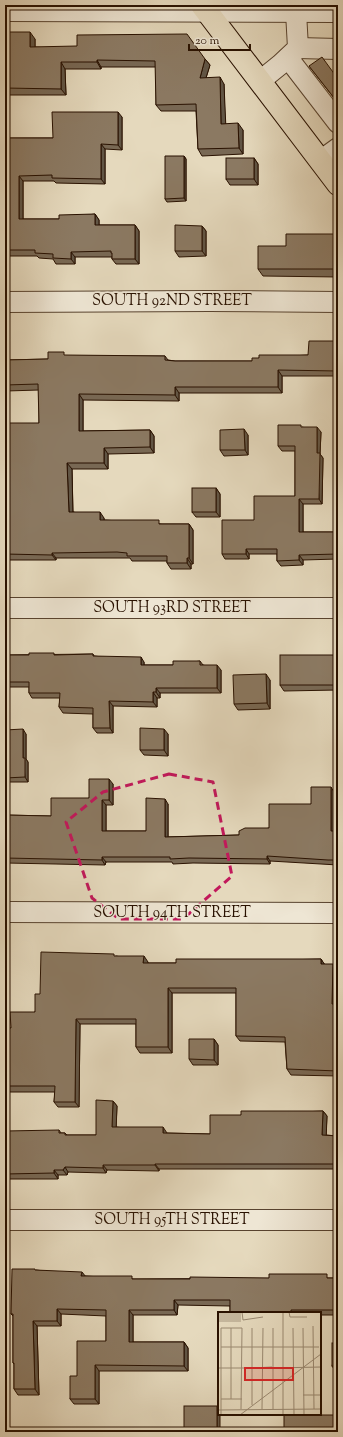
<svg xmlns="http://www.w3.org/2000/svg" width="343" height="1437" viewBox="0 0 343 1437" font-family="'Sorts Mill Goudy',serif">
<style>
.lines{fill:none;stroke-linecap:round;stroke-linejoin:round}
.minor-casing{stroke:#58432f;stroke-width:22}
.major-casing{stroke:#291100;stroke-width:24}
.minor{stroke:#eee6d4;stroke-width:20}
.major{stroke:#e5d9bd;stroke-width:22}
.wall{fill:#786854;stroke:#291100}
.shaded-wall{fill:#615545;stroke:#291100}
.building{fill:#8b7962;stroke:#291100}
.marked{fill:none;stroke:#c2185b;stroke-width:3;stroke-dasharray:8 5;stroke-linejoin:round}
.labels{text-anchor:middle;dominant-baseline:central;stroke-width:3;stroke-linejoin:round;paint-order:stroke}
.street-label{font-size:15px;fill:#291100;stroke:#eee6d4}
.inset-road{fill:none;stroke:#9a8971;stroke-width:1}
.view{fill:#d62828;fill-opacity:0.15;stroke:#d62828;stroke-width:2}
.inset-edge{fill:none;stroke:#291100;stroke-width:2}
</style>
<rect width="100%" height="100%" fill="#e5d9bd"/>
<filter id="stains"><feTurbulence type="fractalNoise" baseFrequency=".005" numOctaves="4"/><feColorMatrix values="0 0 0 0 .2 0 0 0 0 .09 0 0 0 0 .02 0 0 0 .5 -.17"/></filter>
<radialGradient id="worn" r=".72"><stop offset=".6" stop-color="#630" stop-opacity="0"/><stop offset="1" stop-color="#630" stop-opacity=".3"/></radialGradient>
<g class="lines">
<g class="minor-casing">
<g id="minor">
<path d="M5,11l333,1"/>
<path d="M298,48l40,1"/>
<path d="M288,58l50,65"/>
<path d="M260,81l21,-17 17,-16 -2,-36"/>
<path d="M320,161l18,-13"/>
<path d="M5,302l204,-1 129,1"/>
<path d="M5,608h333"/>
<path d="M5,912l333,1"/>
<path d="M5,1220h333"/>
</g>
</g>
<g class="major-casing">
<path id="major" d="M202,5l136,179"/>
</g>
<use href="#minor" class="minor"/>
<use href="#major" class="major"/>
</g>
<g class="wall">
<path d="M5,32l30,7v8l170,12 5,6 -4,13 18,6 1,40 18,6v24l-41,2 -4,-7 -2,-38h-35l-5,-6v-38h-55v2h-36l1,26h-61z"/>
<path d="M309,66l29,13v23h-1z"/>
<path d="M122,117v33l-17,-1v35l-49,-1 -2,-2h-31v38h36l36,-5 4,6v5h36l4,6v33h-23l-4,-5v-2h-37v7h-19l-3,-5 -14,-1 -2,-2h-28l-3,-4h-1v-114h48z"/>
<path d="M184,156l2,3v42l-19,1 -2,-3z"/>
<path d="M254,158l4,6v21h-28l-4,-6z"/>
<path d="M202,226l4,5v25l-27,1 -4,-6z"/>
<path d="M338,234v43l-75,-1 -5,-7 28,-23z"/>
<path d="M338,341v35h-56v17h-103v8l-96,-1v31l67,-1 4,6v17l-46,1v15h-36l1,43 31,6v2l58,4h27l4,6v34h-2v5h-20l-4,-6v-2h-35l-2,-3h-74v2h-51v-52h3l31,-85v-33l-33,1 -1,-2v-29l43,-1 19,-3h98l3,4 7,1h77l7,-3 49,-3z"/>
<path d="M302,427l19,5 -1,22 3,4 -1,46h-19v28h35v27l-35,1v5l-22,1 -4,-5v-7h-28v5h-24l-3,-5 32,-34 41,-24v-45h-13l-4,-5z"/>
<path d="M248,435v20l-24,1 -4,-6z"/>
<path d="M216,488l4,6v23h-24l-4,-5z"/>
<path d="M93,654l1,2 50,6v3h29l27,-4 3,4 18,5v23h-61v5h-3v9l-44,-1v27h-16l-4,-5v-14l-30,-1 -4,-6 1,-9h-28l-3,-5v-6h-24v-32z"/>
<path d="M338,655v35l-54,1 -4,-6z"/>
<path d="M270,680v29l-32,1 -4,-6z"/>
<path d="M5,730l21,4v25l2,3v20h-22l-1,-1z"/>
<path d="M168,734v22l-24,-1 -4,-5z"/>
<path d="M113,784v21h-7v26h40l22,-27v33l71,-2 30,-7 42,-24 23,-12v39h4v34l-68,-4v3l-77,-1 -20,1 -1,-2h-66l-1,3 -99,-2 -1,-1v-47l46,1 38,-18z"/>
<path d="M116,956l32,6v1h28l145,-4 3,5 13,6 -1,34h2v72l-47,-1 -4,-6 -2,-27 -45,-1 -4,-5v-43h-64v60h-32l-4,-6v-23h-56l-1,83h-21l-4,-5 1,-10h-45l-4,-6v-25l-1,-1v-32h6l24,-16 5,-18z"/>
<path d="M214,1039l4,6v20h-25l-4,-6z"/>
<path d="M113,1101l4,5 -1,21 51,6 43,1 31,-19 82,-4 4,5 -1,19 12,1v33h-179v2l-52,-1 -1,3 -38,-1 -1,3h-9v4h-49l-4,-5 54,-44 2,3h4l2,2h29z"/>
<path d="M36,1270l49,6 49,3 204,-1v37h-18v-2h-90v-7l-52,-1 -1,10h-44v27h51l4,6v23h-89v33h-25l-4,-5 7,-23 29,-35v-25l-45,-2v12h-24l2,69h-21l-4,-6v-25l-1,-1v-47l-2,-2z"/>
<path d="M338,1343v29h-2l-4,-6z"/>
</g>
<g class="shaded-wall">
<path d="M30,32l5,7v15l-5,-7z"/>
<path d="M205,59l5,6 -6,19 -4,-6z"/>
<path d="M97,60l4,7v2l-4,-7z"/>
<path d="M61,62l4,7 1,26 -5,-6z"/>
<path d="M220,77l4,7 2,46 -5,-6z"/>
<path d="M118,112l4,5v33l-4,-5z"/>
<path d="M238,123l5,7v24l-4,-6z"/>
<path d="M101,144l4,5v35l-4,-5z"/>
<path d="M184,156l2,3v42l-2,-3z"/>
<path d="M254,158l4,6v21l-4,-6z"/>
<path d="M19,176l4,5v44l-4,-6z"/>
<path d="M95,214l4,6v10l-4,-5z"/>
<path d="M135,225l4,6v33l-4,-5z"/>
<path d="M202,226l4,5v25l-4,-5z"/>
<path d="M71,252l4,5v7l-4,-5z"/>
<path d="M278,370l4,6v17l-4,-6z"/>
<path d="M175,387l4,6v8l-4,-6z"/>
<path d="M79,394l4,6v37l-4,-6z"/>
<path d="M317,427l4,5 -1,22 3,4 -1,46 -3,-5 -2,-46z"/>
<path d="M244,429l4,6v20l-3,-5z"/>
<path d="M150,430l4,6v17l-4,-6z"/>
<path d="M104,448l4,6v15l-4,-6z"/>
<path d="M67,463l5,6 1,49 -4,-6z"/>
<path d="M216,488l4,6v23l-4,-5z"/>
<path d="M299,499l4,5v33l-4,-5z"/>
<path d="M100,512l4,6v8l-4,-6z"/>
<path d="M189,524l4,6v34l-4,-6z"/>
<path d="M246,549l3,5v5l-3,-5z"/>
<path d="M52,553l4,5v2l-4,-5z"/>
<path d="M299,555l4,5v5l-4,-5z"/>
<path d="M187,558l4,6v5l-4,-6z"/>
<path d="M141,657l3,5v8l-3,-5z"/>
<path d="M217,665l4,5v23l-4,-5z"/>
<path d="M266,674l4,6v29l-3,-6z"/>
<path d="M156,688l4,5v5l-4,-6z"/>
<path d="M153,692l4,6v9l-4,-5z"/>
<path d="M109,701l4,5v27l-3,-5z"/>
<path d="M23,729l3,5v25l2,3v20l-3,-5 -2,-19z"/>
<path d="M164,729l4,5v22l-4,-6z"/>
<path d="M109,779l4,5v21l-4,-5z"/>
<path d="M331,787l3,5v44l-3,-5z"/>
<path d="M165,799l3,5v38l-3,-5z"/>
<path d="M102,800l4,5v31l-4,-5z"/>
<path d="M267,856l3,5v3l-3,-5z"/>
<path d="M102,857l4,5 -1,3 -3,-5z"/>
<path d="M144,956l4,6 -1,7 -4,-6z"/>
<path d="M321,959l4,6 -4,-1z"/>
<path d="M333,964l4,6 -1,40 -4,-6z"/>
<path d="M168,988l4,5v60l-4,-6z"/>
<path d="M76,1019l4,5 -1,83 -4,-5z"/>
<path d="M214,1039l4,6v20l-4,-5z"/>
<path d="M113,1101l4,5 -1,26 -4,-5z"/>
<path d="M323,1111l4,5 -1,25 -4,-6z"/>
<path d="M163,1127l4,6v5l-4,-5z"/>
<path d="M155,1164l4,5v2l-4,-6z"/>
<path d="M103,1165l4,5 -1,3 -3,-5z"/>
<path d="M65,1167l3,5 -1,3 -4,-5z"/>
<path d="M54,1170l4,5v4l-4,-6z"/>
<path d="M82,1272l4,5 -5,-1z"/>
<path d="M174,1300l4,5 -1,10 -3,-5z"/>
<path d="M57,1309l4,5v12l-4,-5z"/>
<path d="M129,1310l4,5v32l-4,-5z"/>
<path d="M33,1321l4,5 2,69 -4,-6z"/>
<path d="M184,1342l4,6v23l-4,-5z"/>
<path d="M95,1365l4,6v33l-4,-5z"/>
<path d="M217,1406l2,3v5h1v18h-3z"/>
</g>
<g class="building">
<path d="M5,32h25v15l47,-1v-11l110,-1 18,25 -5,19 20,-1 1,47 17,-1 1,25 -41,1 -2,-45 -40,1 -1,-44 -58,-1v2h-36v27l-56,-1z"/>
<path d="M322,57l16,22v20h-3l-26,-33z"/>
<path d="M52,112h66v33l-17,-1v35l-49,-1v-3l-33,1v43h40v-4l36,-1v11h40v34h-23v-6h-1v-2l-40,1v7l-18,-1v-4l-18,-1v-3h-30v-112h48z"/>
<path d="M165,156h19v42l-19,1z"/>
<rect x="226" y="158" width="28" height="21"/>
<path d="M175,225l27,1v25h-27z"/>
<path d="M286,234h52v35h-80v-23h28z"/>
<path d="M309,341h29v30l-60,-1v17h-103v8l-96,-1v37l71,-1v17l-46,1v15h-37l2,49h31v8h59v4h30v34h-2v5h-20v-7h-40v-3l-10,-1 -65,1v2l-47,-1v-46h3l-1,-85h32l-1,-39 -33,1v-25l43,-1v-7h16v3l101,1v4l10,1h77v-3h7v-3h49z"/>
<path d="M278,425h23v2h16v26h3l-1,46h-20v33h39v22l-39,1v5l-22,1v-12h-31v5h-24v-34h32v-24h41v-50h-17z"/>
<path d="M244,429l1,21h-25v-20z"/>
<rect x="192" y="488" width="24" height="24"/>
<path d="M29,653h25v2l39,-1v2l48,1v8h32v-4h27v4h17v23h-61v4h-3v10l-44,-1 1,27h-17v-20l-34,-1 1,-14h-31v-11h-24v-27h24z"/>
<rect x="280" y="655" width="58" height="30"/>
<path d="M266,674l1,29 -33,1 -1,-29z"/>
<path d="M140,728l24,1v21h-24z"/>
<path d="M23,729v29h2v19l-20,1v-48z"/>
<path d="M89,779h20v21h-7v31h44v-33l19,1v38l74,-2v-4l6,-3h24v-24h42v-17h20v44h7v29h-10l-61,-4v3l-78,-1 -19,1v-2h-68v3l-97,-2v-43l46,1v-18h38z"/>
<path d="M41,952l73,2v2h30l-1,7h33v-4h145v5h12l-1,40h6v67l-51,-2 -2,-32 -49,-1v-48h-68v59h-32v-28h-60l-1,83h-21l1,-16h-49v-28h-1v-30h6l-1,-16h25v-18h5z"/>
<path d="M189,1039h25v21l-25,-1z"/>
<path d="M96,1100l17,1 -1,26h51v6l47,1v-19h31v-4h82l-1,24 16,1v28h-183v1h-52v3l-38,-1 -2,3h-9v3l-49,1v-43l54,-1v3h6v2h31z"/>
<path d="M12,1269h23v1l47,2 -1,4h51v3h58v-2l79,1v-4h58v4h11v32h-47v3h-61v-13h-56v10h-45v32h55v24l-89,-1v34h-25v-23h7v-35h29v-31l-49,-1v12h-24l2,68h-21v-26h-1v-49h-2z"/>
<rect x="332" y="1343" width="6" height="23"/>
<rect x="184" y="1406" width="33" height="26"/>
<rect x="284" y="1415" width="54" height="17"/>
<rect x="64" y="1431" width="71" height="1"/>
</g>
<path class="marked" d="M169,774l44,8 19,94 -49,43h-64l-27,-21 -26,-76 37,-30z"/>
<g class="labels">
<g class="street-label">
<text x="172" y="301">SOUTH 92ND STREET</text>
<text x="172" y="608">SOUTH 93RD STREET</text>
<text x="172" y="913">SOUTH 94TH STREET</text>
<text x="172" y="1220">SOUTH 95TH STREET</text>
</g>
</g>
<g transform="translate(218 1312)">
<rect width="103" height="103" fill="#e5d9bd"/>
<path d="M1,0h22v10h-22z" fill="#c5b79d"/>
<path class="inset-road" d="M24,0l1,8 20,-3M65,0v103M71,0l1,5h17M95,14l1,83M75,16l1,87M85,16l1,87M3,35h98M34,55v-39M55,55v-39M0,56h33M35,56l19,-1M55,56l48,-1M85,83h18M3,87h21M13,87v-71M34,93v-37M44,97l1,-81M55,97v-41M0,98l103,-1M3,103v-87h21l-1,81M22,103l81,-61"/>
<path class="view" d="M27,56h48v12h-48z"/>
<rect width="103" height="103" class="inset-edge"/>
</g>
<rect width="343" height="1437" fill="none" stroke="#e5d9bd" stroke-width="20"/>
<rect x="6" y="6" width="331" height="1425" fill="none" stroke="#291100" stroke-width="2"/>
<rect x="10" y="10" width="323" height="1417" fill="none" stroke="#291100"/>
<path d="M189 44v6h61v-6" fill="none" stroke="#291100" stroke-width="2"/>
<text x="195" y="44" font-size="12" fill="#291100" stroke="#eee6d4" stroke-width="3" paint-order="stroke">20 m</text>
<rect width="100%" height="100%" filter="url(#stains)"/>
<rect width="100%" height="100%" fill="url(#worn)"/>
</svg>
